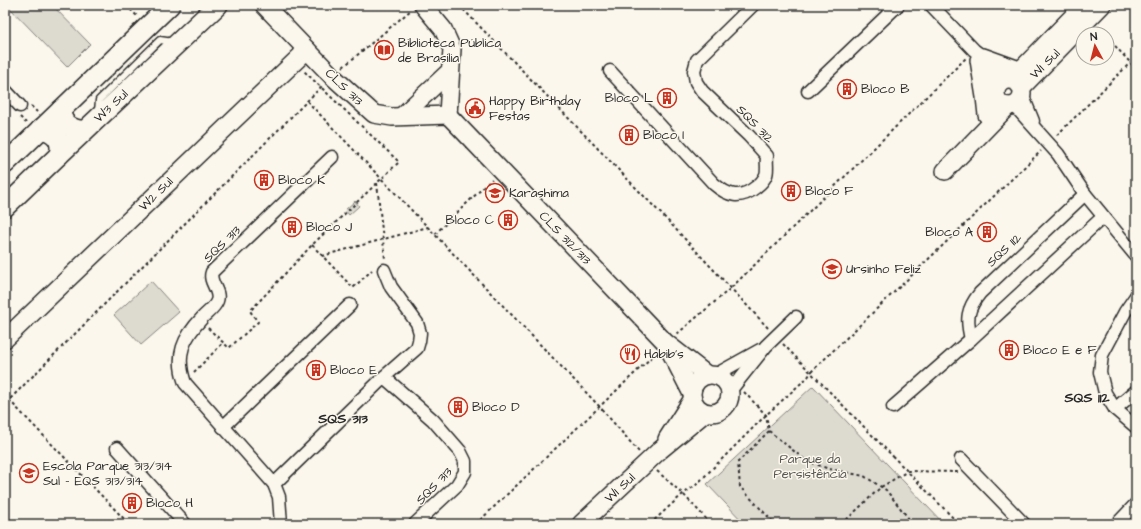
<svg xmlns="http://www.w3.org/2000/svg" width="1141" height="529" viewBox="0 0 1141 529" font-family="'Architects Daughter',sans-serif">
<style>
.green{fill:#dddad0;stroke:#84827e}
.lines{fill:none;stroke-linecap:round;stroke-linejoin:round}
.lane-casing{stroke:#2b2b2b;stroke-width:9}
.street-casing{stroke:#2b2b2b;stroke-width:15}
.secondary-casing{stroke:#2b2b2b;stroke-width:20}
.primary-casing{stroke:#2b2b2b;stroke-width:22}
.path{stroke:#2b2b2b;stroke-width:2;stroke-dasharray:3 3;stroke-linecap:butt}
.lane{stroke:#fbf7ec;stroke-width:6}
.street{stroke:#fbf7ec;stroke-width:12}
.secondary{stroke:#fbf7ec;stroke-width:17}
.primary{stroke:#fbf7ec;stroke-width:19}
.labels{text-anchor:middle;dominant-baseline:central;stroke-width:3;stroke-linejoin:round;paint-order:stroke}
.poi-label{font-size:13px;fill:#2b2b2b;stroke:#fbf7ec;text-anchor:start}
.street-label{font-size:13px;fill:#2b2b2b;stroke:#fbf7ec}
.park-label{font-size:13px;fill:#585754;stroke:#fbf7ec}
.neighbourhood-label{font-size:14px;font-weight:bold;fill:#2b2b2b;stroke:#fbf7ec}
</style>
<rect width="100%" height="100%" fill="#fbf7ec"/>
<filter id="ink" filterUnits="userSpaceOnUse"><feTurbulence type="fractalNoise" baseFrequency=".025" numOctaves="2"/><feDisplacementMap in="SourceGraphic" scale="8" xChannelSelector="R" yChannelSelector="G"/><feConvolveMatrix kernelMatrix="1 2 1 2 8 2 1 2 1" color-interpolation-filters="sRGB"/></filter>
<g filter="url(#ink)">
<g class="green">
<path d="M7,5h45l38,39 -23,23z"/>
<path d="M355,201l4,5 -10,9 -4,-5z"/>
<path d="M151,281l28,31 -38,33 -27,-30z"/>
<path d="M813,386l131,138h-199l-38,-40z"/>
</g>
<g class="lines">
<g class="lane-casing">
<path id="lane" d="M98,112l1,-12 61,-60 13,2"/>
</g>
<g class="street-casing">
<g id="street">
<path d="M931,5l43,45 9,7 21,24"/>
<path d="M984,69l12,22"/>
<path d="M610,71l104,113c14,12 26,16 42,3 4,-3 8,-7 10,-12 2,-5 0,-13 1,-19l-18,-20 -47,-45 -6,-9 -2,-11 3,-11 56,-55"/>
<path d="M5,90l15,16"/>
<path d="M808,91l90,-86"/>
<path d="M1022,94l11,27"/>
<path d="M1014,105l44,49 27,40 51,62"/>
<path d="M1136,296l-11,16 -23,43 -2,17 5,21 10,16 21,18"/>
<path d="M971,339c-5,-20 -4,-30 9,-46l105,-99"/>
<path d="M715,375l45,-25"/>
<path d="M384,377l49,43 27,31 5,10v11l-8,13 -42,39"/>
<path d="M730,391l36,-45 30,-29"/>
<path d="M893,407l78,-68 132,-122"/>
<path d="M1115,409l21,-18"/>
<path d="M223,427l127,-122"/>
<path d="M117,448l68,76"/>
<path d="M961,459l63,65"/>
<path d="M274,484l110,-107 33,-29 2,-7 1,-8 -3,-10 -26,-36 -7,-17"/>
<path d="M281,524l-2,-27 -5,-13 -89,-101c-10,-28 -2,-45 18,-66 5,-5 12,-10 14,-16 4,-10 -9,-19 -5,-29l120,-115"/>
<path d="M1117,524l19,-20"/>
</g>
</g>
<g class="secondary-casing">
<g id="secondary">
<path d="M264,5l68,71 42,38 18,3 56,-2"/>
<path d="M423,5l20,24 9,20 -4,66"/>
<path d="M983,57l36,13"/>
<path d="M979,60l6,37 2,18"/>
<path d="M1011,80l73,-75"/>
<circle cx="1009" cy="93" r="13"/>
<path d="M1021,88l81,-83"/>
<path d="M448,115l218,228 41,32"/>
<path d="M402,116l48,-45"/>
<path d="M945,171l63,-65"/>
<path d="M5,339l302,-289"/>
<path d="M669,349l22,43"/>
<circle cx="711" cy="394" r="19"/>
<path d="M667,439l25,-39"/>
<path d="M581,524l78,-73 46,-38"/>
</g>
</g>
<g class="primary-casing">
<g id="primary">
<path d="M61,110c0,14 10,19 23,21"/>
<path d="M41,129c14,3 22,11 18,26"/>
<path d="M5,164l165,-159"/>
<path d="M5,207l54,-52 159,-150"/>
</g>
</g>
<g class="path">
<path d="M128,5l-1,1 10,10"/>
<path d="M459,5l210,217 100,107"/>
<path d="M1098,27l6,7"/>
<path d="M1107,37l29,32"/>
<path d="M343,67l68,-57"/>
<path d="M307,101l292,305 40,46"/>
<path d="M31,106l6,6"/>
<path d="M20,117l6,6"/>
<path d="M1057,135l73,-72"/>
<path d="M377,183l8,76"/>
<path d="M435,234l57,-55"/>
<path d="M312,245l41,43 19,-18"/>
<path d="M322,256l106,-29"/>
<path d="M208,328l21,20 29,-26 -8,-11 62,-66 87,-83 -95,-91"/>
<path d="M677,334l54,-46 235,-230"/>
<path d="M783,344l176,180"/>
<path d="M194,372l29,-29"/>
<path d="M744,392l22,23 3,16 36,29 24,9 35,7 22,14 27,34"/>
<path d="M5,399l4,1 314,-315"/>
<path d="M9,400l120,124"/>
<path d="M769,431l-31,31 2,25 35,37"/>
<path d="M657,471l26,23 28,30"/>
<path d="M476,524l180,-171"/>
<path d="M650,524l33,-30 13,-9 70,-70 42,-38 3,-5 230,-221"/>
<path d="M842,524l39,-37 27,-16 50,1"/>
</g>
<use href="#lane" class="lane"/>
<use href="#street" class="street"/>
<use href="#secondary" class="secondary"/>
<use href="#primary" class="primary"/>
</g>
</g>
<defs>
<g id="library-ring" transform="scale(1)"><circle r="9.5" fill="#fbf7ec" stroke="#c8321e" stroke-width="1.5"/><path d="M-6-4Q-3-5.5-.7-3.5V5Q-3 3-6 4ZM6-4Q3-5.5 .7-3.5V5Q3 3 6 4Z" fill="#c8321e"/></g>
<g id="building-ring" transform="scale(1)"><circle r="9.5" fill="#fbf7ec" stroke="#c8321e" stroke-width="1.5"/><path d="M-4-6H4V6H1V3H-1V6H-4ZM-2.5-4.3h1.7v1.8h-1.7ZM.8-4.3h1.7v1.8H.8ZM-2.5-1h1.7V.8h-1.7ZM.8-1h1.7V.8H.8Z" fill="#c8321e"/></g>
<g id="civic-ring" transform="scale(1)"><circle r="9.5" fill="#fbf7ec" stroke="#c8321e" stroke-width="1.5"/><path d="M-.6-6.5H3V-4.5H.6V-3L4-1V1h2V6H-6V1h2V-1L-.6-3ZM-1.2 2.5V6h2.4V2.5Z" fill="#c8321e"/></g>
<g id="school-ring" transform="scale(1)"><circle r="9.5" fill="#fbf7ec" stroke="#c8321e" stroke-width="1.5"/><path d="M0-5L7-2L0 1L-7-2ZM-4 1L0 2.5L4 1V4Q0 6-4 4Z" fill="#c8321e"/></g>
<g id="restaurant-ring" transform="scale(1)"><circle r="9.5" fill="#fbf7ec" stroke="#c8321e" stroke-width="1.5"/><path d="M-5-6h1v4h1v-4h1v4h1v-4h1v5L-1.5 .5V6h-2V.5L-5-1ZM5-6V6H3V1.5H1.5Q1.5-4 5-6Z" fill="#c8321e"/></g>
</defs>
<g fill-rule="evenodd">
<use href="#library-ring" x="384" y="50"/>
<use href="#building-ring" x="847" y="89"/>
<use href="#building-ring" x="667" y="98"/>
<use href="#civic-ring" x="475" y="108"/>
<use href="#building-ring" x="629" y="135"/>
<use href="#building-ring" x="264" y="180"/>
<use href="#building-ring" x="791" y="191"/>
<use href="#school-ring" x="495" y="193"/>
<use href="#building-ring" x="508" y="220"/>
<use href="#building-ring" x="292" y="227"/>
<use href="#building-ring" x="987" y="232"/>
<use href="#school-ring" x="832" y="269"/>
<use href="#building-ring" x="1009" y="350"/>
<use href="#restaurant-ring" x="630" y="354"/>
<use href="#building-ring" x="316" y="370"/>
<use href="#building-ring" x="458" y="407"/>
<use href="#school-ring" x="29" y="473"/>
<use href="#building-ring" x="132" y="503"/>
</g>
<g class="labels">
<g class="poi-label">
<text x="398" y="43">Biblioteca Pública<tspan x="398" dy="15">de Brasília</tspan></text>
<text x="861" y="89">Bloco B</text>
<text x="653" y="98" text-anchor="end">Bloco L</text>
<text x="489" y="101">Happy Birthday<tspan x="489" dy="15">Festas</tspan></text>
<text x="643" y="135">Bloco I</text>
<text x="278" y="180">Bloco K</text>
<text x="805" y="191">Bloco F</text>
<text x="509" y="193">Karashima</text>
<text x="494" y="220" text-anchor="end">Bloco C</text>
<text x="306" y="227">Bloco J</text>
<text x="973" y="232" text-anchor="end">Bloco A</text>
<text x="846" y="269">Ursinho Feliz</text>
<text x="1023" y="350">Bloco E e F</text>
<text x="644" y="354">Habib's</text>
<text x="330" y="370">Bloco E</text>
<text x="472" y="407">Bloco D</text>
<text x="43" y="466">Escola Parque 313/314<tspan x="43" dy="15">Sul - EQS 313/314</tspan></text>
<text x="146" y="503">Bloco H</text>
</g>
<g class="street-label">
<text transform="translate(1045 64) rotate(-45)">W1 Sul</text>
<text transform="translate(344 87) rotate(44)">CLS 313</text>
<text transform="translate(111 106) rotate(-43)">W3 Sul</text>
<text transform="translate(755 124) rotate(46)">SQS 312</text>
<text transform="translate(156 194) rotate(-44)">W2 Sul</text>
<text transform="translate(565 238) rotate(46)">CLS 312/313</text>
<text transform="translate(222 244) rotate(-44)">SQS 313</text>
<text transform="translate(1004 250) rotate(-43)">SQS 112</text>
<text transform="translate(434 486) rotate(-46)">SQS 313</text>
<text transform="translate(620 488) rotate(-43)">W1 Sul</text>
</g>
<g class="park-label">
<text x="810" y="459">Parque da<tspan x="810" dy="15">Persistência</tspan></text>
</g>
<g class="neighbourhood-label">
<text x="1087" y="398">SQS 112</text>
<text x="343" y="419">SQS 313</text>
</g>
</g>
<rect width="1141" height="529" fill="none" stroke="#fbf7ec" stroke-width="20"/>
<rect x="10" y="10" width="1121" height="509" fill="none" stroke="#2b2b2b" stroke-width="1.5" filter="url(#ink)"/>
<g transform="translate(1095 46) rotate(353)"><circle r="19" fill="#fbf7ec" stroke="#a8a59f"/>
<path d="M0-3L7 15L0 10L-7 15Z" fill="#c8321e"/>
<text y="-6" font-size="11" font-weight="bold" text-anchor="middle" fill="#2b2b2b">N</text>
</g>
</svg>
